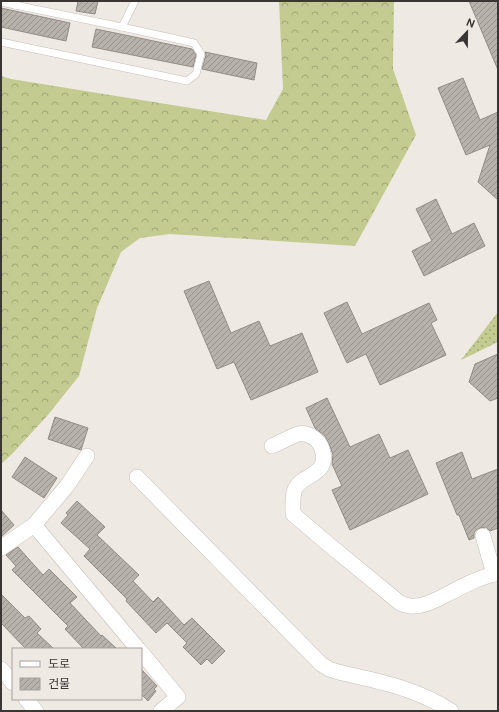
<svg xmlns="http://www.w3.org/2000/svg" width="499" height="712" viewBox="0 0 499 712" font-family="'DM Sans','Noto Sans KR',sans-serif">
<defs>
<pattern id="forest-crowns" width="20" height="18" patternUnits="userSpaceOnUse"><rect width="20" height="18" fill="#c3cb90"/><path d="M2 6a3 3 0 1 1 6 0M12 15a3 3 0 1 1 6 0" fill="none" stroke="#9fa676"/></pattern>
<pattern id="park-dots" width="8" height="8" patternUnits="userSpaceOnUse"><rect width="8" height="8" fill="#c3cb90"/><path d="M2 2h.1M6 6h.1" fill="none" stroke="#9fa676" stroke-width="1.8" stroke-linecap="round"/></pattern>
<pattern id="building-hatch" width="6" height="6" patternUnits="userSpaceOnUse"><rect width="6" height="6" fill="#b8b2ac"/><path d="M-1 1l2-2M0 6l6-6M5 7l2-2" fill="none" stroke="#97928d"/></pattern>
</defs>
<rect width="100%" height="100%" fill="#efe9e3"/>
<!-- forest -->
<path fill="url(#forest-crowns)" d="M279 1H394L393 69 416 135 355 246 170 234 140 238 121 252 97 308 79 376 47 416 11 455 1 464V76L11 79 266 120 283 89Z"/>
<!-- park -->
<path fill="url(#park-dots)" d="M498 312V342L461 360Z"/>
<!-- building -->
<g fill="url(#building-hatch)" stroke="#928c86">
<path d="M78 1H98L95 14 76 11Z"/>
<path d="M469 1H498V70Z"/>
<path d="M1 8 70 23 66 41 1 27Z"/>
<path d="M96 29 192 49 196 55 193 67 92 47Z"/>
<path d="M205 52 257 63 254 80 202 69 206 55Z"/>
<path d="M463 78 480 120 498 112V200L478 182 490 145 466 155 438 88Z"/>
<path d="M436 199 452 234 474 223 485 246 424 276 412 251 432 241 416 209Z"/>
<path d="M209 281 231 333 259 321 270 346 302 333 318 372 251 400 234 362 217 369 184 291Z"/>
<path d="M347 302 362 334 429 303 437 320 431 323 446 355 380 385 366 354 347 363 324 313Z"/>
<path d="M498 354V398L490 401 469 382 475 364Z"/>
<path d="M327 398 350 447 379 434 390 458 408 450 428 494 350 530 332 490 342 486 332 464 333 455 330 446 325 436 315 428 306 408Z"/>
<path d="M55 417 88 428 81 450 48 439Z"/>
<path d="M462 452 472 479 498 469V528L490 531 486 527 480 528 476 530 474 533V538L469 540 459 515H457L436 463Z"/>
<path d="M25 457 57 478 44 498 12 477Z"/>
<path d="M77 501 105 527 97 535 139 575 133 581 153 602 158 597 184 625 192 618 225 651 212 664 207 659 201 665 183 647 187 643 167 623 156 633 126 601 127 599 84 556 90 549 61 523 68 515 66 513Z"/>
<path d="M1 510 14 525 1 537Z"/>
<path d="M18 547 43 575 49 569 77 597 70 603 101 636 102 635 117 649H84L65 629 68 626 12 570 16 566 6 555Z"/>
<path d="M1 594 25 618 29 616 41 629 37 633 54 649H26L1 623Z"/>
<path d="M141 669 157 686 154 689 156 691 148 701 141 694Z"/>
</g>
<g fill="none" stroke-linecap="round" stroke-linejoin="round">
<defs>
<g id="lane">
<path d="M1 2 15 5 16 2"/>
<path d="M15 5 122 27 135 1"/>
<path d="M1 42 187 81 196 74 201 54 194 43 122 27"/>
</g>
<g id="street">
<path d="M272 446C279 443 292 436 298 434 308 432 319 439 322 449 324 455 325 461 321 467 315 476 300 478 295 489 292 496 293 506 293 514L327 543 400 603C405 605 410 607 415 606 426 606 435 600 444 596 461 587 479 577 498 573"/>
<path d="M137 477 321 664 329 669 338 672C377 681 417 688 451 711"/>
<path d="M34 525 138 649"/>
<path d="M483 536 494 574"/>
<path d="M1 548 34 525 67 486 87 456"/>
<path d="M141 652 178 697 161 711"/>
<path d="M1 669 13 683"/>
<path d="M26 699 36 711"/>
</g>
</defs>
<!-- lane casing -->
<use href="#lane" stroke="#c5bfb9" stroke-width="8"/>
<!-- street casing -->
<use href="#street" stroke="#c5bfb9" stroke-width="16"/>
<!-- lane -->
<use href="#lane" stroke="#fff" stroke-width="7"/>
<!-- street -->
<use href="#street" stroke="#fff" stroke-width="15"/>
</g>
<!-- border -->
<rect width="499" height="712" fill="none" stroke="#393634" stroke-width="4"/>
<!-- legend -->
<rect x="12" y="648" width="130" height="52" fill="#efe9e3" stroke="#a6a19d"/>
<rect x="20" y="661" width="20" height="6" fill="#ffffff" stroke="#a6a19d"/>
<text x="48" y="668" font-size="12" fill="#393634">도로</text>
<rect x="20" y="678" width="20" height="12" fill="url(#building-hatch)" stroke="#a6a19d"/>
<text x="48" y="688" font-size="12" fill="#393634">건물</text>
<!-- north arrow -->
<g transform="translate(467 32) rotate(22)" stroke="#efe9e3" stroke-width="3" paint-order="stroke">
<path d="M0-3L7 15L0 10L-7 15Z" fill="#393634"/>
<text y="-6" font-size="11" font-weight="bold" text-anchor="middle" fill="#393634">N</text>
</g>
</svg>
